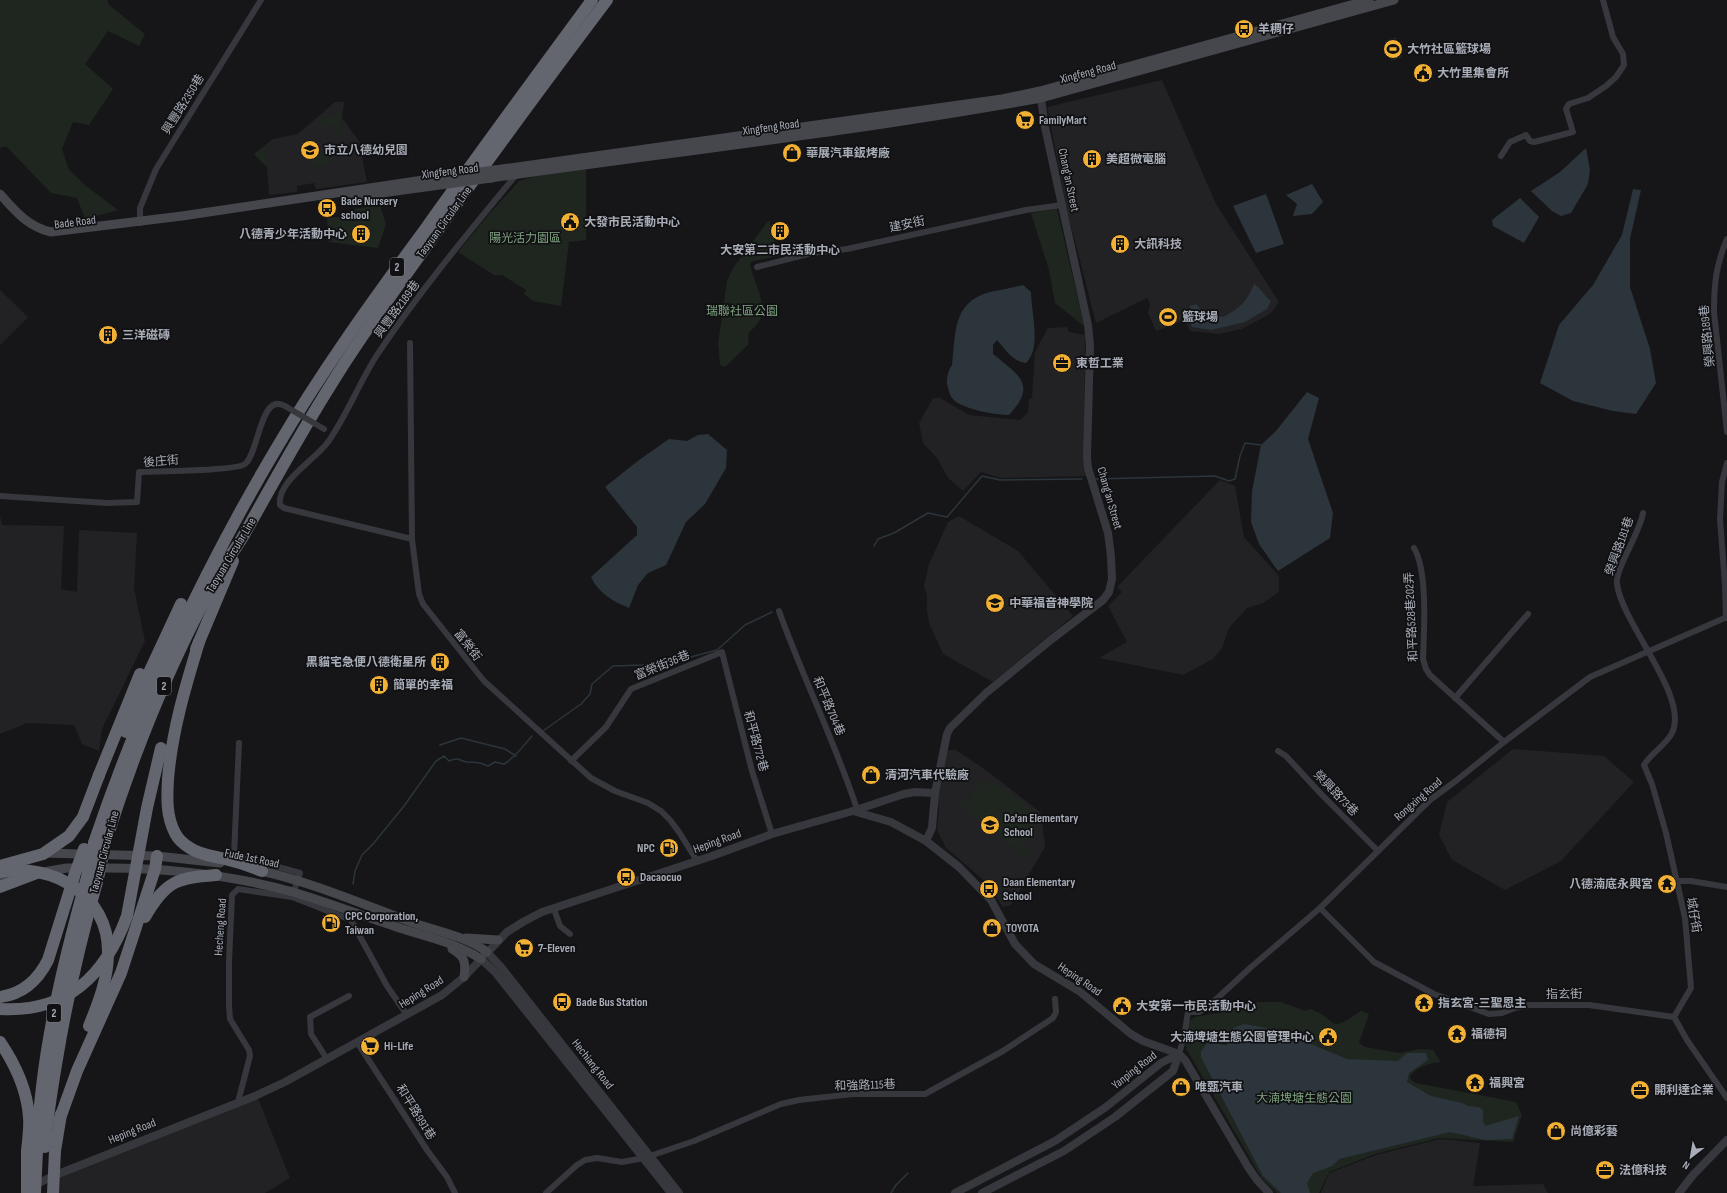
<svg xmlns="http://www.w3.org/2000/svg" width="1727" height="1193" viewBox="0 0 1727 1193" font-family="'Sofia Sans Condensed','Noto Sans TC',sans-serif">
<rect width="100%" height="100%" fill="#161618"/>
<!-- built -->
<g fill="#222225">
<path d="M1162 80 1216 204 1279 302 1270 314 1242 329 1218 334 1190 331 1185 320 1156 331 1148 313 1150 304 1147 298 1096 323 1068 214 1047 107Z"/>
<path d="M335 102H344L342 118 359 141 367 182 316 189 314 183 297 186V192L269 195 267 167 254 154 273 139 298 134Z"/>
<path d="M0 290 28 317 0 345Z"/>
<path d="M1067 327 1069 332 1085 335 1084 462 1087 476 1001 478 981 472 963 491 948 478 937 458 923 443 919 423 933 398H940L969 415 1020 420 1028 413 1029 399 1032 398 1035 352 1048 328Z"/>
<path d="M1220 480 1235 486 1244 537 1279 576V592L1263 603 1247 608 1229 628 1222 648 1213 659 1183 675 1099 658 1127 642 1108 606 1122 592 1117 587Z"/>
<path d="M0 515 2 525 64 526 61 589 77 592 79 530 137 533 134 588 145 641 102 729 99 751 82 744 74 725 27 723 0 734Z"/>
<path d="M959 516 1018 551 1073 616 993 682 943 654 929 623 927 611V595L924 586 929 564 948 522Z"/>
<path d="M1513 749 1604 756 1634 782 1561 861 1505 890 1452 860 1439 835 1447 802Z"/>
<path d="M946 750H956L987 771 1041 813 1045 847 1011 905 1003 907 986 882 946 848 937 830 939 810 937 793Z"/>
<path d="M257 1096 290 1178 265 1193H58V1177Z"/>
<path d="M1440 1139 1480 1143 1473 1186 1543 1184 1548 1193H1321L1329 1173 1376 1155Z"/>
</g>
<!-- green -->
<g fill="#1e261f">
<path d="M0 0H107L109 5 145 34 139 46 108 31 85 64 113 89 89 125 73 122 62 149 69 170 86 186 118 210 85 219 77 198 51 193 6 146 0 148Z"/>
<path d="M1396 37 1402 57 1391 61 1385 41Z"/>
<path d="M340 115 342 132H336L335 125 320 127 319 118Z"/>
<path d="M265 146 267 167 254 154Z"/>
<path d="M327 152 333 156 332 163 317 167 311 163 310 159 313 154Z"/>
<path d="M586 169V240L569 242 561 306 533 301 524 294 526 290 502 275H494L458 252 490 213 519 181 535 176Z"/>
<path d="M380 205 386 224 378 248 328 242 327 218 354 215V209Z"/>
<path d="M1057 209 1084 326 1055 303 1049 270 1031 213Z"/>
<path d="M769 220 779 256 753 261 750 264C755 288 775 314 749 332L748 345 725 367 720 365 718 344 727 281 733 268Z"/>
<path d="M1178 307 1182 320 1158 327 1154 314Z"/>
<path d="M987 781 995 782 1029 807C1040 821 1037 838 1019 843L1032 853 1028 858 959 804 963 799 971 805C969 794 977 785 987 781Z"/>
<path d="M1261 1002H1281L1305 1011 1311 1009C1342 1022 1326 1034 1361 1011L1369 1014 1359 1043 1365 1047 1400 1053 1420 1049 1433 1050 1441 1062C1430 1063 1415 1067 1410 1077L1411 1080 1416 1083 1516 1102 1522 1115 1513 1142 1439 1138 1375 1154 1329 1172 1319 1193H1277L1261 1177 1187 1050 1185 1043 1189 1021 1195 1017 1223 1012 1252 1003Z"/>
</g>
<!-- water -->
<g fill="#2c353c">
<path d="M1586 148 1590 170 1588 184 1571 213 1561 216 1552 211 1531 191 1560 172Z"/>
<path d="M1312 184 1323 202 1312 214 1293 216 1297 204 1286 195Z"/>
<path d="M1633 189 1641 190 1630 239V287L1650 349 1656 383 1636 414 1613 411 1573 401 1540 383 1559 325 1593 285 1622 235Z"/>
<path d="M1266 194 1284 244 1256 253 1233 206Z"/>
<path d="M1520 198 1539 217 1524 243 1493 226 1492 220Z"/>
<path d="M1254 284C1261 288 1264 296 1271 301L1267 309 1245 322 1211 330 1192 327 1189 319 1190 306 1196 304 1202 311 1223 317C1240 308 1247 302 1254 284Z"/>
<path d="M1023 285 1031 292C1031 311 1042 348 1026 363 1012 361 1006 350 997 340L993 345V354C1018 375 1038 384 1009 415 996 415 960 409 952 398 949 394 948 388 947 383 947 376 948 371 952 365 956 333 952 302 990 292 1001 290 1012 288 1023 285Z"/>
<path d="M1307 392 1319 398 1308 439 1333 513 1330 538 1278 571 1259 544 1251 522 1252 491 1261 445 1276 431Z"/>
<path d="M708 434 727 450 726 468 705 504 686 522 666 565 648 573 638 585 629 608C614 602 598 593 591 577L637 535V527L605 487 639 460 669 439 687 441 698 435Z"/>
<path d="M1244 1024 1278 1030 1347 1059 1398 1061 1407 1053H1426L1428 1060 1409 1073 1407 1082 1431 1096 1462 1103 1468 1106 1479 1107 1483 1110V1120L1485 1126 1519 1116 1512 1139 1485 1140 1450 1132 1339 1159 1332 1166 1313 1173 1307 1183 1310 1193H1281L1263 1176 1201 1057V1051L1207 1043C1214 1041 1220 1046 1227 1045L1233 1028Z"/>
</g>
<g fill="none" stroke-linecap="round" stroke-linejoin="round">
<!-- stream -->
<g stroke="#2c353c" stroke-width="1.5">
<path d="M1095 479 1215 476 1229 481 1235 479 1240 456 1245 443 1261 445"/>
<path d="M874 546 878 539 894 533 928 513 947 517 982 476 1000 480 1082 479"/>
<path d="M543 731 581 704 590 694 592 684 613 666 643 665 683 659 717 650 745 625 772 612"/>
<path d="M440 745 461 738 505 749 516 756"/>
<path d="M353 884 355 871 362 855 373 844 404 806 436 761 444 756 449 761C460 757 457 760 467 762 477 763 478 761 488 766L495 762 504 764C517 756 522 747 532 736"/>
<path d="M891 1193 896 1185 908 1173"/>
</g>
<!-- minor -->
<g stroke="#37383d" stroke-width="6">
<path d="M1501 156 1510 142 1526 135 1530 141 1534 142 1573 132 1566 109 1569 104 1588 98 1606 86 1616 77 1624 65 1623 54 1613 37 1603 0"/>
<path d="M140 223V208L156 169 261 0"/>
<path d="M1727 239C1716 265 1714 284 1714 312L1727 432"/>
<path d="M757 267 812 253 847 249 1026 210 1062 205"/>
<path d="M410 343 412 539 419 594 423 604 484 681 591 778 615 791 648 803 661 811 670 820 679 832 697 861"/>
<path d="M0 496 107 503 137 502 139 472C156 471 236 471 245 464 259 453 260 392 285 406"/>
<path d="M1643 513C1640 533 1615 569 1617 584 1622 624 1690 697 1672 733 1666 745 1651 753 1644 765L1652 784 1666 833 1685 918 1691 988 1674 1017"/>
<path d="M412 539 284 508 280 505C277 481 314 461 328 442 347 415 359 383 377 355 419 292 468 233 516 175"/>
<path d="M1414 548C1428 571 1424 632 1423 659L1426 669 1430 675 1504 742"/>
<path d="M779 611C803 678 835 742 857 809"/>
<path d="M1726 618 1725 585 1720 519 1722 482 1727 463"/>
<path d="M1455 698 1528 614"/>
<path d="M1278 751 1286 756 1322 795 1378 851"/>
<path d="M571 761 606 727 631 689 722 652 752 771 772 834"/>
<path d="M1677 881H1691L1727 887"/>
<path d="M292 897 351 920 387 986 407 1015"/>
<path d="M1320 908 1374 962 1434 994 1489 1014 1502 1013 1515 1008 1529 1005H1589L1674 1017 1687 1040 1727 1098"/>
<path d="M554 909 560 926 570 934"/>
<path d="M357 1042 427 1150 447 1177 455 1193"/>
<path d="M1179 1054 1184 1037 1188 1012H1199L1211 1004 1250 968 1320 908 1430 800 1457 780 1504 742 1590 677 1727 617"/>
<path d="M327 1059 311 1034 310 1017 349 996"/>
<path d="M238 1102 250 1056 249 1050 230 1019 229 1005V961L232 895 238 889 292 897 300 873 234 855 239 743"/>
<path d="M546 1193 577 1165 585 1160 597 1158 622 1162 644 1158 694 1141 781 1104 799 1100 853 1094H925L1003 1051 1053 1018 1056 1012 1055 999"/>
</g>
<!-- tertiary -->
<g stroke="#37383d" stroke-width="8">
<path d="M853 811 891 822 926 841 959 867 991 900 1015 944 1034 964 1079 991 1131 1034 1143 1041 1179 1054 1185 1060 1248 1167 1257 1180 1269 1193"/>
<path d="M926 841 932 828 935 793 947 734 950 728 986 693 1052 639 1103 600 1109 592 1112 579 1111 556 1108 533 1088 468 1087 457 1090 345 1088 325 1045 127 1040 92"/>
<path d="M487 952 501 967 679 1193"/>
<path d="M481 959 495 972 671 1193"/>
<path d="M33 1186 53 1176 255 1096 285 1082 442 995 464 977 507 932 523 922 542 912 712 856 772 834 853 811 904 794 915 792 935 793"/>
<path d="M955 1193 1055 1141 1106 1107 1161 1063 1179 1054"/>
<path d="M982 1193 1064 1151 1115 1117 1173 1071 1179 1054"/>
<path d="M1679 1193 1693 1175 1727 1140"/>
</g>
<!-- secondary -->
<g stroke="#45474d" stroke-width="9">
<path d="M495 170 1002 99 1040 91 1369 0"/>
<path d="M491 178C674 152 859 131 1041 98L1394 0"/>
<path d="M0 194C15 211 28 227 51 232L182 216 450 176"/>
<path d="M352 197 447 184"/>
<path d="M43 853 157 856 220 863"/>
<path d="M94 868C161 867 228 874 293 892 326 902 358 914 391 925 421 936 453 941 481 959"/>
<path d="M256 870C310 881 362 904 414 923 439 932 465 936 487 952"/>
<path d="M43 872 67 868H81"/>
<path d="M0 880 18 876"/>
<path d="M466 938 498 940"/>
<path d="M452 949C465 956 466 963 464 977"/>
</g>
<!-- motorway -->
<g stroke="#63666e" stroke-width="12">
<path d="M199 642C185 688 172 731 168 779 167 797 166 816 175 833 178 839 185 845 190 848 200 855 213 856 225 859 238 862 250 866 262 871"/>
<path d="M196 649 233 561"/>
<path d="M126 732 147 677 181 604"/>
<path d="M99 775 140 674"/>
<path d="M94 843C140 706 202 574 276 449 321 372 373 300 426 228 481 151 536 76 592 0"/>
<path d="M105 844C134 751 171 660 218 575 226 560 237 548 245 533 273 483 301 432 332 383 361 335 395 290 428 244 486 162 546 81 607 0"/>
<path d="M0 887 37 873"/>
<path d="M145 917C166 881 176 878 216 875"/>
<path d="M0 997C23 994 38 980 48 960L74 877"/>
<path d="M0 1042C15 1064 27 1090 29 1117 30 1128 28 1140 27 1151"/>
<path d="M59 1121 77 1071 121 973 155 869 157 856"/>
<path d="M45 1147C47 1117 52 1088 57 1059 67 998 81 938 98 878"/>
<path d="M37 1151C40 1058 62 967 87 877"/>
<path d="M55 1151 61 1114"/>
</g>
<!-- minor-bridge -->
<path stroke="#37383d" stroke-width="6" d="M285 406 324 429"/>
<!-- secondary-bridge -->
<g stroke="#45474d" stroke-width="9">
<path d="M450 176 495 170"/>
<path d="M447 184 491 178"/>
</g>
<!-- motorway-bridge -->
<g stroke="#63666e" stroke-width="12">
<path d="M0 866 43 854 69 836 83 817 99 775"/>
<path d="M0 872C52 862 109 895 108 953 108 978 99 1002 89 1026"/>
<path d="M74 876 84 849"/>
<path d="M87 877 94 843"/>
<path d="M98 878 105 844"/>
<path d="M0 1009C67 1013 105 976 127 916L147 808 161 748"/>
<path d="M27 1193V1151"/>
<path d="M35 1193 37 1151"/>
<path d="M53 1193 55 1151"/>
</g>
</g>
<!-- icons -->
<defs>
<symbol id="bus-disc" viewBox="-11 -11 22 22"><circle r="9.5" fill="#f2b134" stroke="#111113"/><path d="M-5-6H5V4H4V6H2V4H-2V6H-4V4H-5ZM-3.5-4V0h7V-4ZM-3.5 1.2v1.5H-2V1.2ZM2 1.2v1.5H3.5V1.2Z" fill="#111"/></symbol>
<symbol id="stadium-disc" viewBox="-11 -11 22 22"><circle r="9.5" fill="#f2b134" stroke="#111113"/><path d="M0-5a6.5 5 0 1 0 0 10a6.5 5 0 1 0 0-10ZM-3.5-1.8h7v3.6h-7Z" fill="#111"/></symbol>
<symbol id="civic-disc" viewBox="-11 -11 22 22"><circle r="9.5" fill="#f2b134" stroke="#111113"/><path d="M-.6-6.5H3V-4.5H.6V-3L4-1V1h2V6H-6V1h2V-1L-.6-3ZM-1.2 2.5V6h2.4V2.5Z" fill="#111"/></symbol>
<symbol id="supermarket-disc" viewBox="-11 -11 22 22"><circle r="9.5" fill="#f2b134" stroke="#111113"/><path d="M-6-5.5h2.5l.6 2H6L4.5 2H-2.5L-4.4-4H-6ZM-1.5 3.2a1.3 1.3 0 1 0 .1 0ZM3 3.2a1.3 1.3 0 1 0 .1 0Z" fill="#111"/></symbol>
<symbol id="school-disc" viewBox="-11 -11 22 22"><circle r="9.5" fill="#f2b134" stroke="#111113"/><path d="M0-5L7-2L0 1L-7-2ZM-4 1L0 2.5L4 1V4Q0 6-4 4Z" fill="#111"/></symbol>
<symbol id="shop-disc" viewBox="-11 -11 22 22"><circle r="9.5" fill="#f2b134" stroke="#111113"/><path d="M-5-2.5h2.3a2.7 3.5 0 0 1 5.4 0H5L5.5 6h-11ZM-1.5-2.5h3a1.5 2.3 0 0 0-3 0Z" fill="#111"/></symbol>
<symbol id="building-disc" viewBox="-11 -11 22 22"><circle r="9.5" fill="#f2b134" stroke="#111113"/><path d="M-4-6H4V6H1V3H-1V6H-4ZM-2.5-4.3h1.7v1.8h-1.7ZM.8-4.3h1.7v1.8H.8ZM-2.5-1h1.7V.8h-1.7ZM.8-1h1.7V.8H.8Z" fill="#111"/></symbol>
<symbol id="office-disc" viewBox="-11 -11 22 22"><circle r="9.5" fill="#f2b134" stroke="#111113"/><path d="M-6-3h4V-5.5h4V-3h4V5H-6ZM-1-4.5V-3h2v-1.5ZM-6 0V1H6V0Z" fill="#111"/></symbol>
<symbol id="university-disc" viewBox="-11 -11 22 22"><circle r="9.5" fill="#f2b134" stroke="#111113"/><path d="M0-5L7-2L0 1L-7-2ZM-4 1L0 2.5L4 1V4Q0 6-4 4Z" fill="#111"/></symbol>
<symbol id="fuel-disc" viewBox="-11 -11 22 22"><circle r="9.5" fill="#f2b134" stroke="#111113"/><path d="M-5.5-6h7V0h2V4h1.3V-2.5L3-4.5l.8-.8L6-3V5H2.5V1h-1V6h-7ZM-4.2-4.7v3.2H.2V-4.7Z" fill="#111"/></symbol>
<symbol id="temple-disc" viewBox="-11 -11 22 22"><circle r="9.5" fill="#f2b134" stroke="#111113"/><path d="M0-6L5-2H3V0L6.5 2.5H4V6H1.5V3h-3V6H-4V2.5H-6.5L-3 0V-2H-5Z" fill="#111"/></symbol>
</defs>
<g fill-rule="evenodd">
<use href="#bus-disc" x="1233" y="18" width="22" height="22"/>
<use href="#stadium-disc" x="1382" y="38" width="22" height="22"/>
<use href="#civic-disc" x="1412" y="62" width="22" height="22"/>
<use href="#supermarket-disc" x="1014" y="109" width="22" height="22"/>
<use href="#school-disc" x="299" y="139" width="22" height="22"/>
<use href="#shop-disc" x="781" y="142" width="22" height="22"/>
<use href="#building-disc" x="1081" y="148" width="22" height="22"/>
<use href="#bus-disc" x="316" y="197" width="22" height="22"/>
<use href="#civic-disc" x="559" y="211" width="22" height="22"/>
<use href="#building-disc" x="769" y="220" width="22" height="22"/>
<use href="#building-disc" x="350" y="223" width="22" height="22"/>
<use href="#building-disc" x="1109" y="233" width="22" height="22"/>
<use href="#stadium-disc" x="1157" y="306" width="22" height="22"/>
<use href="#building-disc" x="97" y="324" width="22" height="22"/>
<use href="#office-disc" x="1051" y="352" width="22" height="22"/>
<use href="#university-disc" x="984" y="592" width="22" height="22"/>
<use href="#building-disc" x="429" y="651" width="22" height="22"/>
<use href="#building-disc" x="368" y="674" width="22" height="22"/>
<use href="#shop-disc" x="860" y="764" width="22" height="22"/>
<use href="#school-disc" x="979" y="814" width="22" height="22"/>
<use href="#fuel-disc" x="658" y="837" width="22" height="22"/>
<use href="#bus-disc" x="615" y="866" width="22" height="22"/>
<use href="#temple-disc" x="1656" y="873" width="22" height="22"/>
<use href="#bus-disc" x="978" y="878" width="22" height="22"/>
<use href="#fuel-disc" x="320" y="912" width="22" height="22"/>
<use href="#shop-disc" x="981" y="917" width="22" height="22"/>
<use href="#supermarket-disc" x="513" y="937" width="22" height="22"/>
<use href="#bus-disc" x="551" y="991" width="22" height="22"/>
<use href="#temple-disc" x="1413" y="992" width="22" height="22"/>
<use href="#civic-disc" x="1111" y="995" width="22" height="22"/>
<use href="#temple-disc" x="1446" y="1023" width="22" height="22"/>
<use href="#civic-disc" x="1317" y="1026" width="22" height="22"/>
<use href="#supermarket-disc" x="359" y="1035" width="22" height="22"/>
<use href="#temple-disc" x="1464" y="1072" width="22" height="22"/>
<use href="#shop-disc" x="1170" y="1076" width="22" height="22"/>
<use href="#office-disc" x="1629" y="1079" width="22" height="22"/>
<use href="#shop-disc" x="1545" y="1120" width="22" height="22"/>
<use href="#office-disc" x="1594" y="1159" width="22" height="22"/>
</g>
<g text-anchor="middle" stroke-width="3.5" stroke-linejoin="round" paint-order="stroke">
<!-- shield labels -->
<g fill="#111113" stroke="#7b7e86" stroke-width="1">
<rect x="390" y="258" width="14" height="18" rx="3"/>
<rect x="157" y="677" width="14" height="18" rx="3"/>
<rect x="47" y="1004" width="14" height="18" rx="3"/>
</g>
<g font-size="11" font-weight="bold" fill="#a8adb8">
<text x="397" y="271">2</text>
<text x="164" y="690">2</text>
<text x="54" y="1017">2</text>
</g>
<!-- poi labels -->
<g font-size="12" font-weight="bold" fill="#a8adb8" stroke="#111113" text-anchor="start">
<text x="1258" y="33">羊稠仔</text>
<text x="1407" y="53">大竹社區籃球場</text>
<text x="1437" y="77">大竹里集會所</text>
<text x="1039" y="124">FamilyMart</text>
<text x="324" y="154">市立八德幼兒園</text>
<text x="806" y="157">華展汽車鈑烤廠</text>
<text x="1106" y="163">美超微電腦</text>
<text x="341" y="205">Bade Nursery<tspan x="341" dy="14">school</tspan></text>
<text x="584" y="226">大發市民活動中心</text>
<text x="347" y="238" text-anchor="end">八德青少年活動中心</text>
<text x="1134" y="248">大訊科技</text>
<text x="780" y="254" text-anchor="middle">大安第二市民活動中心</text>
<text x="1182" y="321">籃球場</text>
<text x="122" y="339">三洋磁磚</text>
<text x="1076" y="367">東哲工業</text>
<text x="1009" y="607">中華福音神學院</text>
<text x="426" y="666" text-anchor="end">黑貓宅急便八德衛星所</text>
<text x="393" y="689">簡單的幸福</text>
<text x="885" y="779">清河汽車代驗廠</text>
<text x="1004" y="822">Da'an Elementary<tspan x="1004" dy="14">School</tspan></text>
<text x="655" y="852" text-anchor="end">NPC</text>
<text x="640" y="881">Dacaocuo</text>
<text x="1003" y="886">Daan Elementary<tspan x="1003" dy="14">School</tspan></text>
<text x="1653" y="888" text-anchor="end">八德湳底永興宮</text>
<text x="345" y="920">CPC Corporation,<tspan x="345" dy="14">Taiwan</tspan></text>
<text x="1006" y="932">TOYOTA</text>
<text x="538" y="952">7-Eleven</text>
<text x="576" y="1006">Bade Bus Station</text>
<text x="1438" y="1007">指玄宮-三聖恩主</text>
<text x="1136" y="1010">大安第一市民活動中心</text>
<text x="1471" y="1038">福德祠</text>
<text x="1314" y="1041" text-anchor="end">大湳埤塘生態公園管理中心</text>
<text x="384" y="1050">Hi-Life</text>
<text x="1489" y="1087">福興宮</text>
<text x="1195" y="1091">唯甄汽車</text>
<text x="1654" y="1094">開利達企業</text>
<text x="1570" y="1135">尚億彩藝</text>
<text x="1619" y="1174">法億科技</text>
</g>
<!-- street labels -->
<g font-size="12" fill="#a8adb8" stroke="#111113">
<text transform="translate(1088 72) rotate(-15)" y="4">Xingfeng Road</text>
<text transform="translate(183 104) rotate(-58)" y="4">興豐路2350巷</text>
<text transform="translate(771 127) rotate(-8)" y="4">Xingfeng Road</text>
<text transform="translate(450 171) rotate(-7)" y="4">Xingfeng Road</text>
<text transform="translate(1069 180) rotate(78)" y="4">Chang'an Street</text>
<text transform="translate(75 222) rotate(-7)" y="4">Bade Road</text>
<text transform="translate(444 222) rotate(-54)" y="4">Taoyuan Circular Line</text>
<text transform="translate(907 224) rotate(-12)" y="4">建安街</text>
<text transform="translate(397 309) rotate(-54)" y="4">興豐路2189巷</text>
<text transform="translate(1707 336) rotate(-96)" y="4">榮興路189巷</text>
<text transform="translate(161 461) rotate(-5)" y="4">後庄街</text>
<text transform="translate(1110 498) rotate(74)" y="4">Chang'an Street</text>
<text transform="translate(1619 546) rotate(-70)" y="4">榮興路181巷</text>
<text transform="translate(231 555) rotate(-59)" y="4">Taoyuan Circular Line</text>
<text transform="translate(1411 617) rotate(-93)" y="4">和平路528巷202弄</text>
<text transform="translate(468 645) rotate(52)" y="4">富榮街</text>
<text transform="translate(662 665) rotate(-22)" y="4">富榮街36巷</text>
<text transform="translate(829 706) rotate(67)" y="4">和平路704巷</text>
<text transform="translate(756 741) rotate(75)" y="4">和平路772巷</text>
<text transform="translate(1336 793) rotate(46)" y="4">榮興路73巷</text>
<text transform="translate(1418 799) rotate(-41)" y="4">Rongxing Road</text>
<text transform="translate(717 841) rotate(-20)" y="4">Heping Road</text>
<text transform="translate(104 852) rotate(-75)" y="4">Taoyuan Circular Line</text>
<text transform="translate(252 858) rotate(12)" y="4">Fude 1st Road</text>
<text transform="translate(1694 915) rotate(80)" y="4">城仔街</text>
<text transform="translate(220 927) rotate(-86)" y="4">Hecheng Road</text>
<text transform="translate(1080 979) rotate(34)" y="4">Heping Road</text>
<text transform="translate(421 992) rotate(-32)" y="4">Heping Road</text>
<text x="1564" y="998">指玄街</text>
<text transform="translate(593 1064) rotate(52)" y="4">Hechiang Road</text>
<text transform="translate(1134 1070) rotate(-38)" y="4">Yanping Road</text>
<text transform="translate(865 1085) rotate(-2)" y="4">和強路115巷</text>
<text transform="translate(416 1112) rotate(58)" y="4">和平路991巷</text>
<text transform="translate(132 1131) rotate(-22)" y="4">Heping Road</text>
</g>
<!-- park labels -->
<g font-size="12" fill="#7fa381" stroke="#111113">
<text x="525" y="242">陽光活力園區</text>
<text x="742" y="315">瑞聯社區公園</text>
<text x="1304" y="1102">大湳埤塘生態公園</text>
</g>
</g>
<!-- north arrow -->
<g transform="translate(1691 1157) rotate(211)" stroke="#111113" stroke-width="3" paint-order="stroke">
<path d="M0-3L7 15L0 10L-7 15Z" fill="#a8adb8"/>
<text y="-6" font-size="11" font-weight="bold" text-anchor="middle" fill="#a8adb8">N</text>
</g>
</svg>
